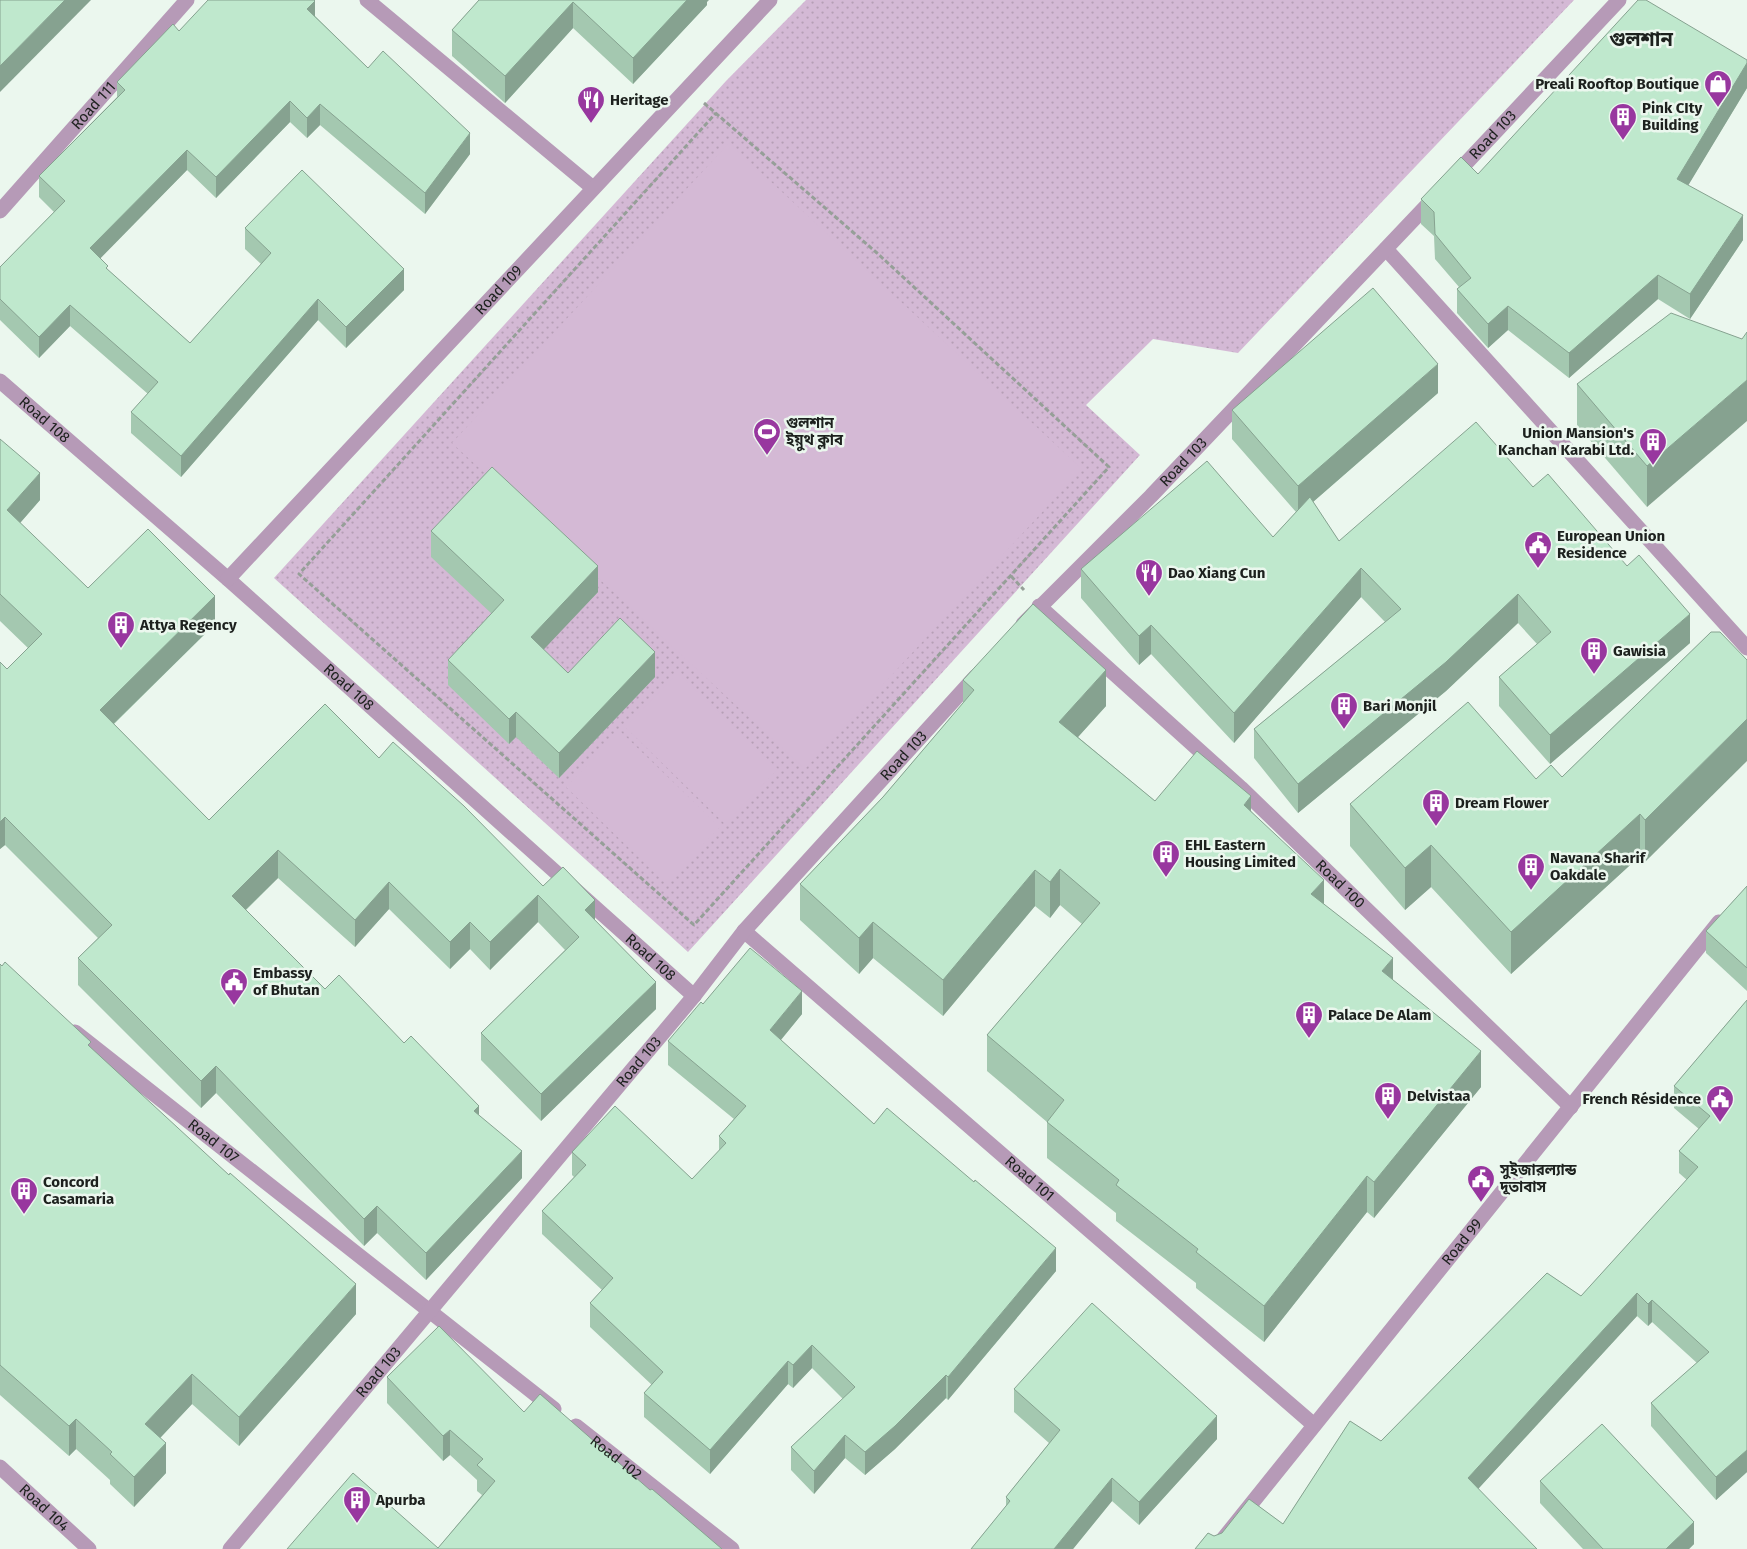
<svg xmlns="http://www.w3.org/2000/svg" width="1747" height="1549" viewBox="0 0 1747 1549" font-family="'Fira Sans','Noto Sans Bengali',sans-serif">
<defs>
<pattern id="park-dots" width="8" height="8" patternUnits="userSpaceOnUse" patternTransform="scale(1.25)"><rect width="8" height="8" fill="#d4b9d5"/><path d="M2 2h.1M6 6h.1" fill="none" stroke="#b69fb6" stroke-width="1.8" stroke-linecap="round"/></pattern>
</defs>
<rect width="100%" height="100%" fill="#ebf7ee"/>
<!-- park -->
<path fill="url(#park-dots)" d="M806 0H1574L1238 353 1153 339 1086 405 1140 455 688 952 274 578 726 81Z"/>
<!-- garden -->
<g fill="#d4b9d5">
<path d="M729 143 1082 469 805 769 452 443Z"/>
<path d="M678 673 778 769 725 824 625 727Z"/>
<path d="M620 731 720 827 666 884 566 787Z"/>
</g>
<g fill="none" stroke-linecap="round" stroke-linejoin="round">
<!-- path -->
<g stroke="#969f98" stroke-width="3" stroke-dasharray="5 2.5" stroke-linecap="butt">
<path d="M704 103 877 253 1109 467 694 925 299 574 716 113"/>
<path d="M1011 576 1024 590"/>
</g>
<!-- street -->
<g stroke="#b69ab7" stroke-width="15">
<path d="M367 0 593 188"/>
<path id="s1" d="M1453 177 1619 0"/>
<path id="s2" d="M0 211 187 0"/>
<path d="M1386 249 1747 648"/>
<path id="s3" d="M0 381 228 579 694 996"/>
<path id="s4" d="M228 579 770 0"/>
<path id="s5" d="M1039 606 1241 788 1571 1107"/>
<path id="s6" d="M1023 624 1151 496 1434 198"/>
<path id="s7" d="M744 931 1314 1425"/>
<path id="s8" d="M75 1032 554 1409"/>
<path id="s9" d="M576 1426 732 1549"/>
<path id="s10" d="M0 1467 89 1549"/>
<path id="s11" d="M230 1549 694 996 744 931 976 676"/>
<path id="s12" d="M1215 1549 1719 922"/>
</g>
</g>
<!-- wall -->
<g fill="#a4c8b0">
<path d="M479 0 707 2V5L633 84 573 28 505 103 452 56V30Z"/>
<path d="M315 16 368 68 470 154 425 214 320 125 307 138 290 122 216 198 187 170 100 258 108 270 190 343 261 264 245 249V228L404 290 346 348 318 320 181 477 131 433V412L148 394 70 326 39 358 0 320V267L54 212 39 197V176L117 97V82L179 31Z"/>
<path d="M1747 60V88L1688 185 1743 240 1690 319 1658 299 1569 378 1508 330 1488 348 1457 313V289L1459 287 1435 259 1434 236 1421 224V199Z"/>
<path d="M1742 339 1647 507 1577 425V384Z"/>
<path d="M1438 393 1313 502 1339 541 1533 487 1690 643 1550 764 1499 706V677L1537 644 1518 623 1446 691 1298 813 1254 758V729L1385 622 1361 597 1234 743 1151 654 1139 665 1081 598V569L1273 537 1296 512 1232 439V410Z"/>
<path d="M0 439 40 500 20 523 88 588 215 624 114 724 209 820 379 758 543 886 595 920 656 1009 541 1121 481 1060V1033L565 950 538 922 490 970 470 949 450 969 389 909 355 947 278 878 246 910 325 989 404 1043 479 1115 522 1178 426 1280 377 1233 364 1246 216 1093 201 1108 78 985V958L98 938 5 845 0 849V662L7 669 28 648 0 621Z"/>
<path d="M431 531 598 592 543 649 568 673 655 677 559 778 516 737 509 744 448 685V660L492 614 431 557Z"/>
<path d="M1711 632 1645 862 1640 856 1511 974 1431 887 1405 910 1350 846V804L1536 779 1562 777Z"/>
<path d="M963 680 1106 706 1078 737 1155 801 1251 811 1324 904 1393 980 1481 1087 1374 1218 1367 1212 1264 1342 1196 1288V1283L1116 1221V1213L1047 1158V1122L987 1071V1035L1082 924 1060 905 1050 918 1035 906 943 1016 873 958 859 974 800 920V884L883 797 963 703Z"/>
<path d="M1747 886V991L1706 953V931Z"/>
<path d="M0 964 91 1048 356 1314 239 1446 192 1404 160 1438 166 1473 134 1507 110 1484V1480L76 1449 69 1456 0 1395Z"/>
<path d="M1747 1000V1472L1716 1500 1651 1426V1403L1697 1363 1652 1322 1648 1326 1637 1316 1478 1489 1537 1549H1195L1208 1533 1214 1536 1222 1533 1249 1499 1283 1524 1350 1421 1381 1441 1547 1273 1581 1296 1687 1180 1679 1173V1151L1699 1129 1674 1108V1086Z"/>
<path d="M703 1004 802 1014 781 1040 874 1124 1056 1271 948 1400 946 1398 895 1449 865 1475 845 1458 814 1494 791 1470V1447L843 1399 812 1368 793 1388 788 1384 710 1474 644 1417V1393L652 1385 590 1327V1303L602 1290 542 1234V1211L574 1177 572 1175V1152L692 1179 719 1151V1136L734 1119 668 1065V1041Z"/>
<path d="M387 1377 524 1412 650 1490 722 1549 438 1548 482 1495 477 1491V1480L450 1455 443 1461 387 1403Z"/>
<path d="M1014 1389 1217 1439 1139 1525 1112 1501 1073 1549H971L1006 1506V1497L1049 1443 1014 1412Z"/>
<path d="M1540 1481 1694 1544 1689 1549H1583L1540 1503Z"/>
</g>
<!-- shaded-wall -->
<g fill="#86a290">
<path d="M65 0H91L0 92V66Z"/>
<path d="M687 0H709L707 2V5L633 84V58Z"/>
<path d="M315 1V22L307 9Z"/>
<path d="M573 2V28L505 103V76Z"/>
<path d="M1747 63V88L1677 204V179Z"/>
<path d="M290 101V122L216 198V177Z"/>
<path d="M320 104V125L307 138V118Z"/>
<path d="M470 133V154L425 214V193Z"/>
<path d="M187 150V170L90 269V248Z"/>
<path d="M1743 215V240L1690 319V294Z"/>
<path d="M404 269V290L346 348V327Z"/>
<path d="M1658 275V299L1569 378V353Z"/>
<path d="M318 299V320L181 477V456Z"/>
<path d="M70 305V326L39 358V337Z"/>
<path d="M1508 306V330L1488 348V324Z"/>
<path d="M1438 364V393L1298 515V486Z"/>
<path d="M1747 380V421L1647 507V466Z"/>
<path d="M40 473V500L7 538V510Z"/>
<path d="M598 566V592L531 663V637Z"/>
<path d="M1361 568V597L1234 743V713Z"/>
<path d="M1518 594V623L1446 691 1298 813V784Z"/>
<path d="M215 596V624L100 737V710Z"/>
<path d="M1690 614V643L1550 764V735Z"/>
<path d="M1151 625V654L1139 665V636Z"/>
<path d="M655 652V677L559 778V753Z"/>
<path d="M1106 670V706L1059 758V722Z"/>
<path d="M516 712V737L509 744V719Z"/>
<path d="M1747 719V761L1645 862V820Z"/>
<path d="M1251 796V832L1244 805Z"/>
<path d="M1640 814V856L1511 974V932Z"/>
<path d="M5 817V845L0 849V822Z"/>
<path d="M1431 845V887L1405 910V868Z"/>
<path d="M278 850V878L232 923V896Z"/>
<path d="M1060 869V905L1050 918V882Z"/>
<path d="M1035 870V906L943 1016V980Z"/>
<path d="M1324 880V916L1311 894Z"/>
<path d="M389 882V909L355 947V920Z"/>
<path d="M538 895V922L490 970V942Z"/>
<path d="M595 900V927L585 910Z"/>
<path d="M470 922V949L450 969V942Z"/>
<path d="M873 922V958L859 974V938Z"/>
<path d="M1393 958V994L1382 971Z"/>
<path d="M656 982V1009L541 1121V1094Z"/>
<path d="M802 991V1014L770 1053V1030Z"/>
<path d="M1481 1051V1087L1374 1218V1182Z"/>
<path d="M216 1066V1093L201 1108V1081Z"/>
<path d="M479 1106V1133L474 1111Z"/>
<path d="M522 1151V1178L426 1280V1253Z"/>
<path d="M1367 1176V1212L1264 1342V1306Z"/>
<path d="M377 1206V1233L364 1246V1219Z"/>
<path d="M1056 1248V1271L948 1400V1377Z"/>
<path d="M356 1284V1314L239 1446V1417Z"/>
<path d="M1637 1293V1316L1468 1500V1478Z"/>
<path d="M1652 1300V1322L1648 1326V1304Z"/>
<path d="M812 1345V1368L793 1388V1365Z"/>
<path d="M788 1361V1384L710 1474V1450Z"/>
<path d="M192 1374V1404L145 1454V1424Z"/>
<path d="M946 1375V1398L895 1449 865 1475V1452Z"/>
<path d="M1217 1416V1439L1139 1525V1502Z"/>
<path d="M76 1419V1449L69 1456V1426Z"/>
<path d="M450 1430V1455L443 1461V1436Z"/>
<path d="M845 1435V1458L814 1494V1471Z"/>
<path d="M166 1443V1473L134 1507V1477Z"/>
<path d="M1747 1450V1472L1716 1500V1477Z"/>
<path d="M1112 1478V1501L1073 1549H1054Z"/>
<path d="M1694 1522V1544L1689 1549H1666Z"/>
</g>
<!-- building -->
<g fill="#bfe8cd" stroke="#86a290">
<path d="M0 0H65L0 66Z"/>
<path d="M208 0H314L315 1 307 9 368 68 383 51 470 133 425 193 320 104 307 118 290 101 216 177 187 150 90 248 108 266 106 268 190 343 271 253 245 228 302 170 404 269 346 327 318 299 181 456 131 412 158 382 70 305 39 337 0 299V267L65 201 39 176 125 90 117 82 173 24 179 31Z"/>
<path d="M479 0H687L633 58 573 2 505 76 452 30Z"/>
<path d="M1638 0H1646L1747 60V63L1677 179 1743 215 1690 294 1658 275 1569 353 1508 306 1488 324 1457 289 1471 278 1435 234 1434 212 1421 199 1461 157 1478 174Z"/>
<path d="M1373 288 1438 364 1298 486 1232 410Z"/>
<path d="M1671 313 1742 339 1747 332V380L1647 466 1577 384Z"/>
<path d="M1476 422 1533 487 1548 474 1627 566 1639 555 1690 614 1550 735 1499 677 1551 632 1518 594 1446 662 1298 784 1254 729 1401 609 1361 568 1234 713 1151 625 1139 636 1081 569 1207 461 1273 537 1310 497 1339 541Z"/>
<path d="M0 439 40 473 7 510 88 588 148 529 215 596 100 710 209 820 325 704 379 758 393 742 464 806 543 886 563 867 595 900 585 910 656 982 541 1094 481 1033 579 937 538 895 490 942 470 922 450 942 389 882 355 920 278 850 232 896 325 989 339 975 404 1043 411 1036 479 1106 474 1111 522 1151 426 1253 377 1206 364 1219 216 1066 201 1081 78 958 112 925 5 817 0 822V662L7 669 42 634 0 594Z"/>
<path d="M492 467 598 566 531 637 568 673 620 618 655 652 559 753 516 712 509 719 448 660 504 600 431 531Z"/>
<path d="M1033 604 1106 670 1059 722 1155 801 1197 751 1251 796 1244 805 1324 880 1311 894 1393 958 1382 971 1481 1051 1374 1182 1367 1176 1264 1306 1196 1252 1198 1249 1116 1185 1119 1180 1047 1122 1064 1100 987 1035 1100 903 1060 869 1050 882 1035 870 943 980 873 922 859 938 800 884 883 797 974 690 963 680Z"/>
<path d="M1711 632H1720L1747 660V719L1645 820 1640 814 1511 932 1431 845 1405 868 1350 804 1468 702 1536 779 1551 765 1562 777Z"/>
<path d="M1747 886V968L1706 931Z"/>
<path d="M750 948 802 991 770 1030 874 1124 887 1108 974 1182 975 1180 1056 1248 948 1377 946 1375 895 1426 865 1452 845 1435 814 1471 791 1447 855 1387 812 1345 793 1365 788 1361 710 1450 644 1393 663 1372 590 1303 613 1278 542 1211 586 1165 572 1152 615 1106 692 1179 726 1143 719 1136 746 1106 668 1041 701 1002 703 1004Z"/>
<path d="M5 962 91 1042 88 1045 229 1175 230 1173 356 1284 239 1417 192 1374 145 1424 166 1443 134 1477 110 1454 112 1452 76 1419 69 1426 0 1365V964L2 966Z"/>
<path d="M1747 1000V1450L1716 1477 1651 1403 1709 1352 1652 1300 1648 1304 1637 1293 1468 1478 1537 1549H1195L1208 1533 1214 1536 1222 1533 1249 1499 1283 1524 1350 1421 1381 1441 1547 1273 1581 1296 1698 1167 1679 1151 1710 1116 1674 1086Z"/>
<path d="M1092 1303 1217 1416 1139 1502 1112 1478 1054 1549H971L1010 1501 1006 1497 1060 1430 1014 1389Z"/>
<path d="M439 1326 524 1412 540 1394 650 1490 652 1489 722 1549H287L353 1473 438 1548 495 1481 477 1465 483 1459 450 1430 443 1436 387 1377Z"/>
<path d="M1602 1424 1694 1522 1666 1549H1603L1540 1481Z"/>
</g>
<!-- icons -->
<defs>
<symbol id="shop-pin" viewBox="-11 -11 22 30"><path d="M0 17L-7.5 6A9.5 9.5 0 1 1 7.5 6Z" fill="#98379f" stroke="#ebf7ee"/><path d="M-5-2.5h2.3a2.7 3.5 0 0 1 5.4 0H5L5.5 6h-11ZM-1.5-2.5h3a1.5 2.3 0 0 0-3 0Z" fill="#fff"/></symbol>
<symbol id="restaurant-pin" viewBox="-11 -11 22 30"><path d="M0 17L-7.5 6A9.5 9.5 0 1 1 7.5 6Z" fill="#98379f" stroke="#ebf7ee"/><path d="M-5-6h1v4h1v-4h1v4h1v-4h1v5L-1.5 .5V6h-2V.5L-5-1ZM5-6V6H3V1.5H1.5Q1.5-4 5-6Z" fill="#fff"/></symbol>
<symbol id="building-pin" viewBox="-11 -11 22 30"><path d="M0 17L-7.5 6A9.5 9.5 0 1 1 7.5 6Z" fill="#98379f" stroke="#ebf7ee"/><path d="M-4-6H4V6H1V3H-1V6H-4ZM-2.5-4.3h1.7v1.8h-1.7ZM.8-4.3h1.7v1.8H.8ZM-2.5-1h1.7V.8h-1.7ZM.8-1h1.7V.8H.8Z" fill="#fff"/></symbol>
<symbol id="stadium-pin" viewBox="-11 -11 22 30"><path d="M0 17L-7.5 6A9.5 9.5 0 1 1 7.5 6Z" fill="#98379f" stroke="#ebf7ee"/><path d="M0-5a6.5 5 0 1 0 0 10a6.5 5 0 1 0 0-10ZM-3.5-1.8h7v3.6h-7Z" fill="#fff"/></symbol>
<symbol id="civic-pin" viewBox="-11 -11 22 30"><path d="M0 17L-7.5 6A9.5 9.5 0 1 1 7.5 6Z" fill="#98379f" stroke="#ebf7ee"/><path d="M-.6-6.5H3V-4.5H.6V-3L4-1V1h2V6H-6V1h2V-1L-.6-3ZM-1.2 2.5V6h2.4V2.5Z" fill="#fff"/></symbol>
</defs>
<g fill-rule="evenodd">
<use href="#shop-pin" x="1702" y="68" width="32" height="43"/>
<use href="#restaurant-pin" x="575" y="84" width="32" height="43"/>
<use href="#building-pin" x="1607" y="101" width="32" height="43"/>
<use href="#stadium-pin" x="751" y="416" width="32" height="43"/>
<use href="#building-pin" x="1637" y="426" width="32" height="43"/>
<use href="#civic-pin" x="1522" y="529" width="32" height="43"/>
<use href="#restaurant-pin" x="1133" y="557" width="32" height="43"/>
<use href="#building-pin" x="105" y="609" width="32" height="43"/>
<use href="#building-pin" x="1578" y="635" width="32" height="43"/>
<use href="#building-pin" x="1328" y="690" width="32" height="43"/>
<use href="#building-pin" x="1420" y="787" width="32" height="43"/>
<use href="#building-pin" x="1150" y="838" width="32" height="43"/>
<use href="#building-pin" x="1515" y="851" width="32" height="43"/>
<use href="#civic-pin" x="218" y="966" width="32" height="43"/>
<use href="#building-pin" x="1293" y="999" width="32" height="43"/>
<use href="#building-pin" x="1372" y="1080" width="32" height="43"/>
<use href="#civic-pin" x="1704" y="1083" width="32" height="43"/>
<use href="#civic-pin" x="1465" y="1163" width="32" height="43"/>
<use href="#building-pin" x="8" y="1175" width="32" height="43"/>
<use href="#building-pin" x="341" y="1484" width="32" height="43"/>
</g>
<g text-anchor="middle" stroke-width="5" stroke-linejoin="round" paint-order="stroke">
<!-- poi labels -->
<g font-size="15" font-weight="bold" fill="#1d211e" stroke="#ebf7ee" text-anchor="start">
<text x="1699" y="89" text-anchor="end">Preali Rooftop Boutique</text>
<text x="610" y="105">Heritage</text>
<text x="1642" y="113">Pink CIty<tspan x="1642" dy="17">Building</tspan></text>
<text x="786" y="428">গুলশান<tspan x="786" dy="17">ইয়ুথ ক্লাব</tspan></text>
<text x="1634" y="438" text-anchor="end">Union Mansion's<tspan x="1634" dy="17">Kanchan Karabi Ltd.</tspan></text>
<text x="1557" y="541">European Union<tspan x="1557" dy="17">Residence</tspan></text>
<text x="1168" y="578">Dao Xiang Cun</text>
<text x="140" y="630">Attya Regency</text>
<text x="1613" y="656">Gawisia</text>
<text x="1363" y="711">Bari Monjil</text>
<text x="1455" y="808">Dream Flower</text>
<text x="1185" y="850">EHL Eastern<tspan x="1185" dy="17">Housing Limited</tspan></text>
<text x="1550" y="863">Navana Sharif<tspan x="1550" dy="17">Oakdale</tspan></text>
<text x="253" y="978">Embassy<tspan x="253" dy="17">of Bhutan</tspan></text>
<text x="1328" y="1020">Palace De Alam</text>
<text x="1407" y="1101">Delvistaa</text>
<text x="1701" y="1104" text-anchor="end">French Résidence</text>
<text x="1500" y="1175">সুইজারল্যান্ড<tspan x="1500" dy="17">দূতাবাস</tspan></text>
<text x="43" y="1187">Concord<tspan x="43" dy="17">Casamaria</tspan></text>
<text x="376" y="1505">Apurba</text>
</g>
<!-- street labels -->
<g font-size="15" fill="#1d211e" stroke="#ebf7ee">
<text dy="5" stroke="none"><textPath href="#s2" startOffset="141">Road 111</textPath></text>
<text dy="5" stroke="none"><textPath href="#s1" startOffset="58">Road 103</textPath></text>
<text dy="5" stroke="none"><textPath href="#s4" startOffset="396">Road 109</textPath></text>
<text dy="5" stroke="none"><textPath href="#s3" startOffset="59">Road 108</textPath></text>
<text dy="5" stroke="none"><textPath href="#s6" startOffset="228">Road 103</textPath></text>
<text dy="5" stroke="none"><textPath href="#s3" startOffset="464">Road 108</textPath></text>
<text dy="5" stroke="none"><textPath href="#s11" startOffset="1041">Road 103</textPath></text>
<text dy="5" stroke="none"><textPath href="#s5" startOffset="410">Road 100</textPath></text>
<text dy="5" stroke="none"><textPath href="#s3" startOffset="869">Road 108</textPath></text>
<text dy="5" stroke="none"><textPath href="#s11" startOffset="636">Road 103</textPath></text>
<text dy="5" stroke="none"><textPath href="#s8" startOffset="176">Road 107</textPath></text>
<text dy="5" stroke="none"><textPath href="#s7" startOffset="378">Road 101</textPath></text>
<text dy="5" stroke="none"><textPath href="#s12" startOffset="394">Road 99</textPath></text>
<text dy="5" stroke="none"><textPath href="#s11" startOffset="231">Road 103</textPath></text>
<text dy="5" stroke="none"><textPath href="#s9" startOffset="51">Road 102</textPath></text>
<text dy="5" stroke="none"><textPath href="#s10" startOffset="60">Road 104</textPath></text>
</g>
<!-- district labels -->
<g font-size="20" font-weight="bold" fill="#1d211e" stroke="#ebf7ee">
<text x="1641" y="46">গুলশান</text>
</g>
</g>
</svg>
